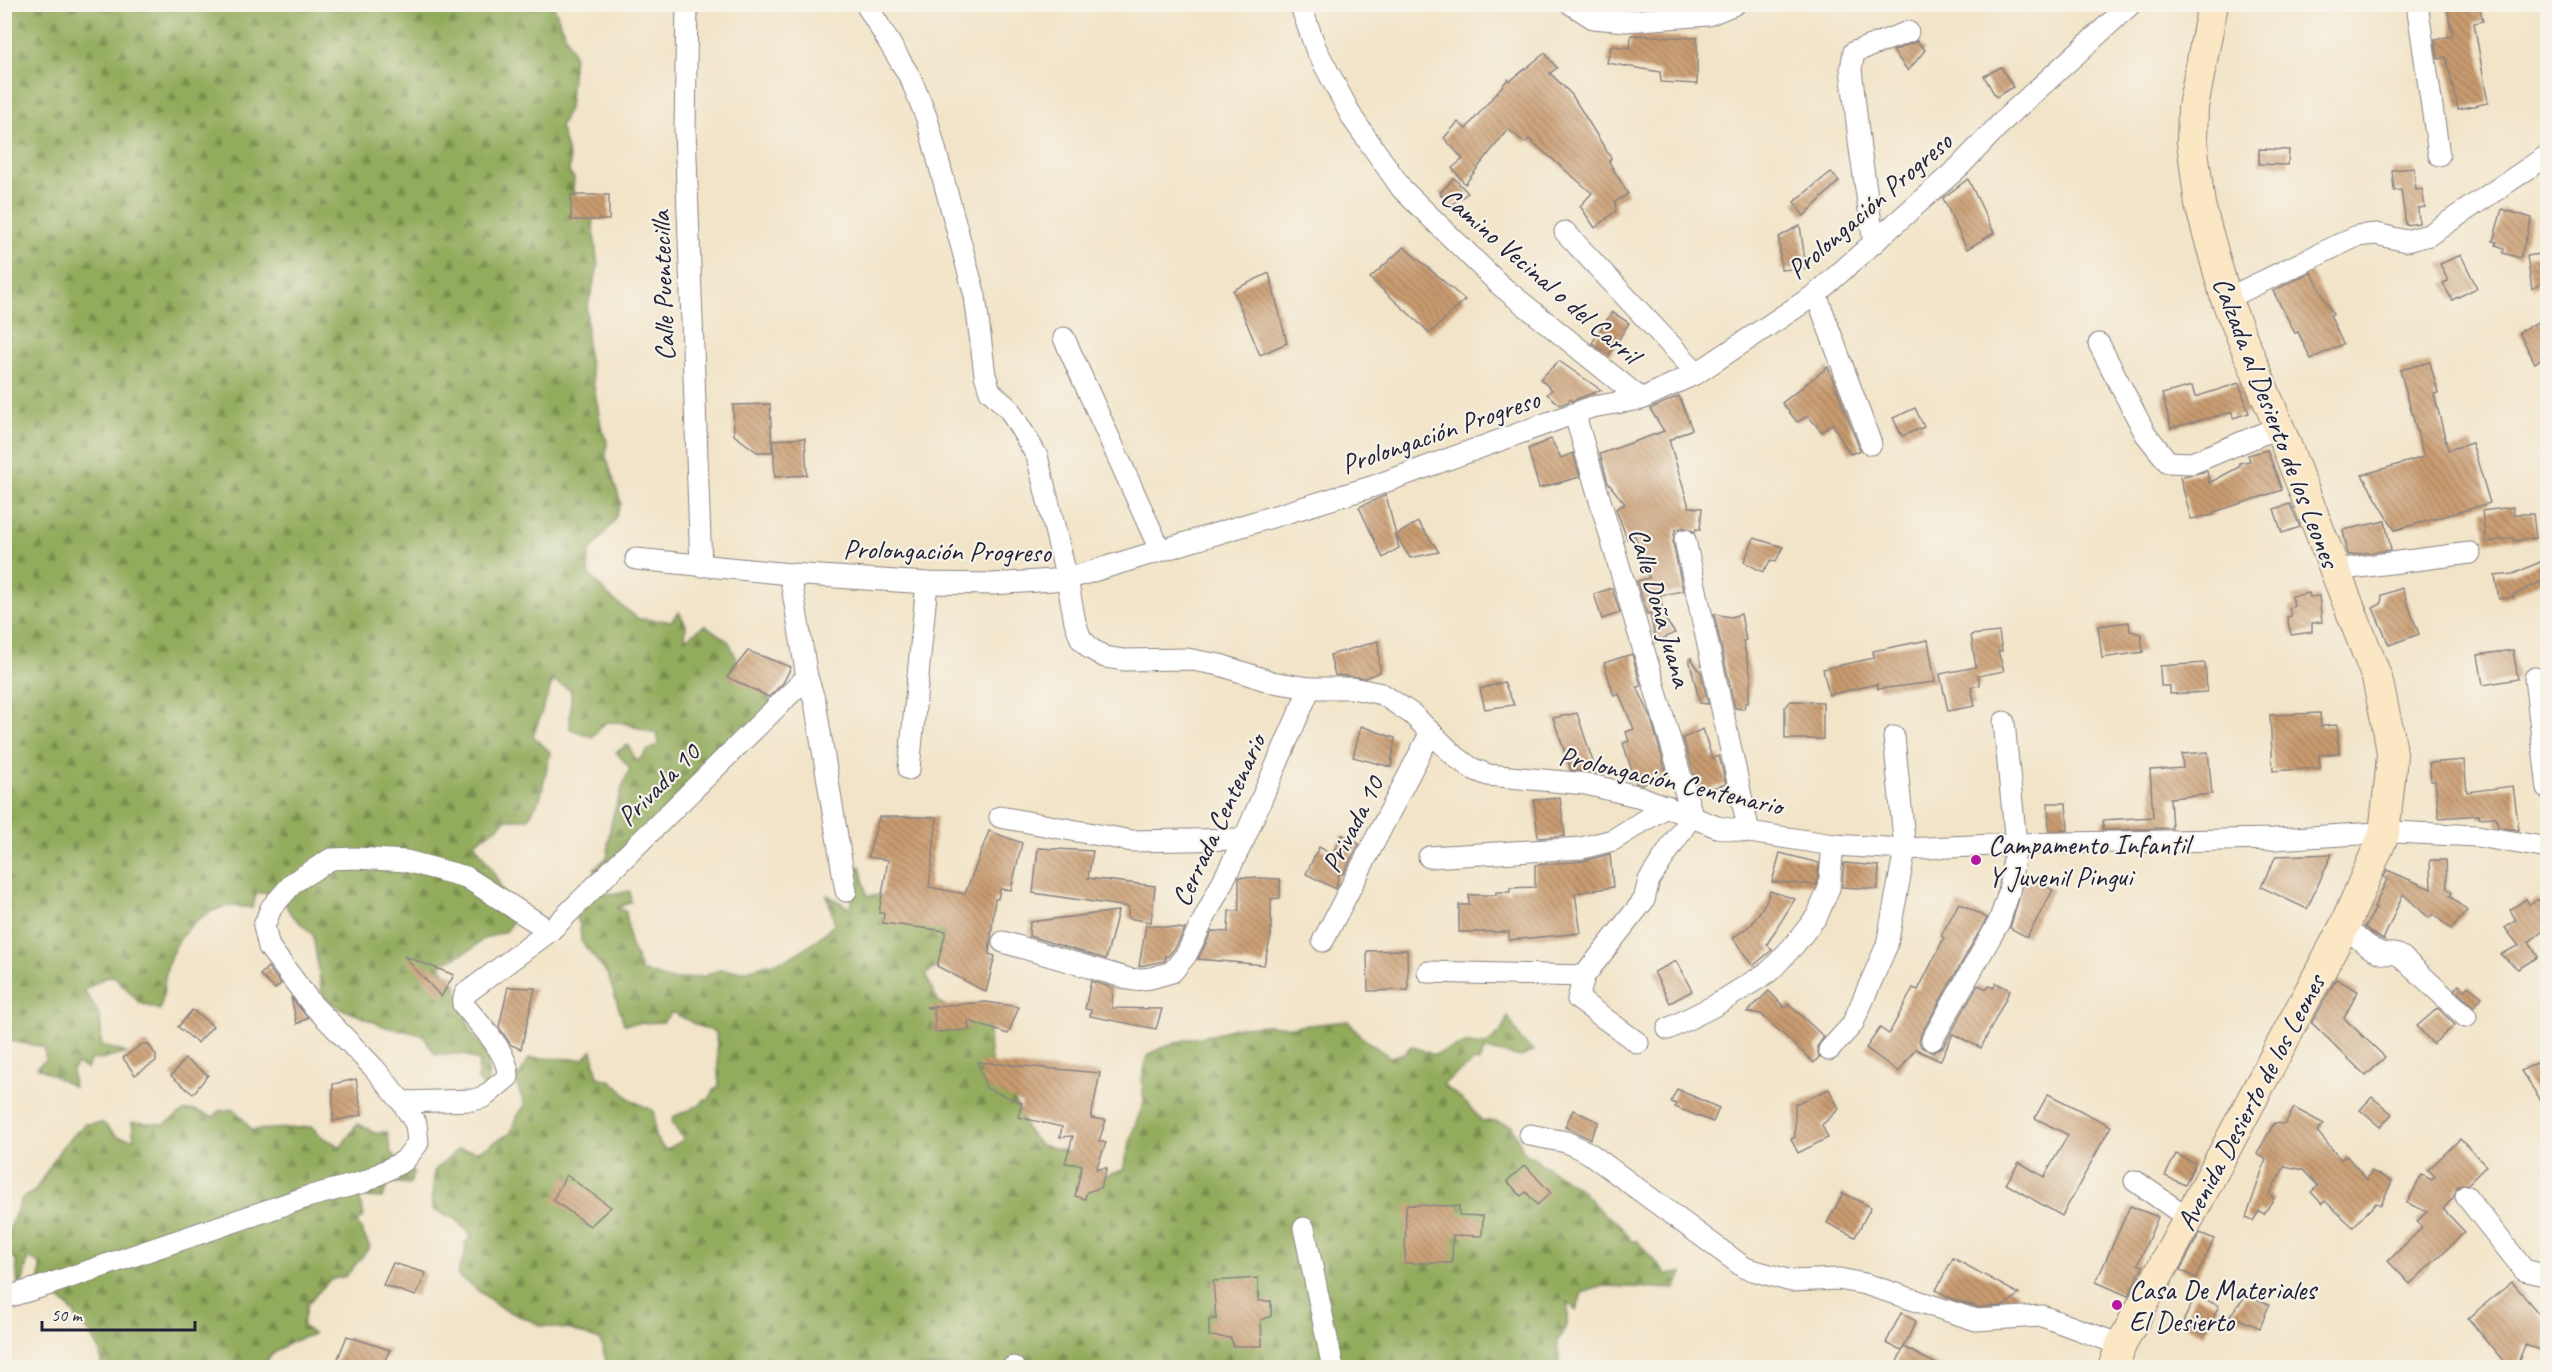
<svg xmlns="http://www.w3.org/2000/svg" width="2552" height="1372" viewBox="0 0 2552 1372" font-family="Caveat,sans-serif">
<defs>
<pattern id="forest-firs" width="22" height="20" patternUnits="userSpaceOnUse" patternTransform="scale(1.5)"><rect width="22" height="20" fill="#92ab5c"/><path d="M5 1l3.5 6h-7zM16 11l3.5 6h-7z" fill="#778b4d"/></pattern>
<pattern id="building-back-hatch" width="6" height="6" patternUnits="userSpaceOnUse" patternTransform="scale(1.5)"><rect width="6" height="6" fill="#c99b70"/><path d="M-1 5l2 2M0 0l6 6M5-1l2 2" fill="none" stroke="#a37e5d"/></pattern>
</defs>
<rect width="100%" height="100%" fill="#f7f3e8"/>
<filter id="ink" filterUnits="userSpaceOnUse"><feTurbulence type="fractalNoise" baseFrequency=".0167" numOctaves="2"/><feDisplacementMap in="SourceGraphic" scale="12" xChannelSelector="R" yChannelSelector="G"/><feConvolveMatrix kernelMatrix="1 2 1 2 8 2 1 2 1" color-interpolation-filters="sRGB"/></filter>
<filter id="wash" filterUnits="userSpaceOnUse"><feTurbulence type="fractalNoise" baseFrequency=".008" numOctaves="4" result="noise"/><feDisplacementMap in="SourceGraphic" scale="24" xChannelSelector="R" yChannelSelector="G"/><feGaussianBlur stdDeviation="1.35" result="paint"/><feColorMatrix in="noise" values="0 0 0 0 0 0 0 0 0 0 0 0 0 0 0 0 0 1.4 0 .05"/><feComposite in="paint" operator="in"/></filter>
<g filter="url(#wash)">
<rect width="100%" height="100%" fill="#f2e4c8"/>
<!-- forest -->
<g fill="url(#forest-firs)" stroke="#5a664c" stroke-width="1.5">
<path d="M5 5H553L574 55 569 109 560 126 570 161 569 173 574 178 573 191 592 217 598 267 587 308V349L602 431 607 441 606 457 621 503 614 521 589 553 588 573 610 597 639 619 671 621 679 612 686 625 685 639 705 625 729 642 744 675 777 705 752 735 725 741 710 757 609 880 594 869 608 856C607 824 619 796 630 768L616 752 628 745 637 762 648 750 658 745V734L620 722H606L592 737 570 729 571 690 553 681 533 736 550 752 541 796 528 819H506L497 828 474 843 493 871 515 916 507 931 483 939 472 949 440 965 456 985 471 1032 488 1054 489 1092 478 1081 479 1061 464 1054H435L423 1035 386 1027 331 1004 322 994 313 935 290 913 280 893H257L252 908C244 907 232 905 224 907 192 915 169 946 165 978 163 991 164 997 160 1010L140 1003 114 976 106 977 83 991C101 1011 102 1018 101 1045L126 1053 101 1060 91 1059 87 1069 77 1064 72 1070 74 1087 37 1067 46 1060 44 1047 10 1041 5 1044Z"/>
<path d="M860 866 867 896 888 895 939 923 956 955 926 974C939 1011 942 1007 979 1013L989 1031 990 1054 995 1074 1014 1099 1027 1130 1040 1145 1065 1151 1102 1177 1123 1170 1133 1131 1144 1102 1142 1080 1147 1056 1161 1048 1188 1039 1217 1034 1233 1028 1267 1025 1290 1027 1348 1021 1360 1036 1390 1057 1405 1053 1411 1046 1434 1055 1466 1043 1486 1045 1501 1032 1508 1016 1521 1040 1534 1051 1521 1057 1485 1049 1479 1062 1474 1061 1443 1084C1447 1090 1452 1091 1458 1096 1467 1103 1474 1112 1482 1121H1495L1512 1126 1524 1152 1581 1190 1602 1213 1618 1223 1631 1241H1637L1666 1274 1682 1273 1675 1289 1603 1286 1582 1293 1576 1311 1568 1302 1567 1324 1557 1342 1560 1367H608L600 1340 571 1330 543 1326 503 1309 457 1275 466 1251 465 1243 470 1238 469 1233 455 1219 432 1209 434 1171 458 1149 479 1151 511 1133 516 1118 525 1105 514 1078 521 1073 529 1058 584 1059 592 1050 598 1077 612 1081 631 1100 654 1111 655 1137 665 1150 684 1140 672 1123 673 1117 700 1105 705 1099 709 1100 714 1090 719 1086 716 1032C699 1028 687 1020 672 1012L663 1022 624 1024 608 975 581 941 580 925 571 909 570 893 580 888 607 894 630 891 631 902 617 908 626 911 630 943 640 966V971L673 980 705 976 719 970 743 971 787 959 809 946 835 924 827 895 851 909 853 889 845 875Z"/>
<path d="M234 1109 252 1130 312 1127 319 1135 341 1147 357 1124 368 1128 373 1133 387 1132 391 1153 414 1172 410 1184 389 1182 382 1198 359 1197 364 1216 357 1222 370 1247 346 1276 330 1280 308 1303 302 1325 313 1334C295 1340 279 1346 267 1360V1367H101L100 1351 89 1332 78 1322 74 1313 64 1303 56 1297 40 1290V1264L28 1258 23 1281 18 1285 16 1260 5 1251V1239L22 1198 34 1192 62 1147 85 1124 103 1123 118 1137 134 1139 132 1122 165 1124 184 1111 194 1110 214 1117 219 1111Z"/>
</g>
<g id="blocks">
<!-- building -->
<g fill="url(#building-back-hatch)">
<path d="M2446 4H2479L2483 21 2474 23 2488 103 2458 109 2446 57 2438 59 2435 39 2453 36Z"/>
<path d="M1631 35 1697 38V84L1661 82 1660 72 1607 63 1611 46 1630 48Z"/>
<path d="M1917 41 1925 50 1908 71 1893 51Z"/>
<path d="M1545 53 1557 68 1550 73 1572 95 1611 158 1609 162 1628 194 1615 202 1616 211 1595 228 1580 206 1592 193 1529 139 1525 143 1508 129 1465 184 1452 168 1463 159 1444 138 1458 122 1466 129 1508 79 1510 81Z"/>
<path d="M2001 67 2013 87 1996 97 1984 76Z"/>
<path d="M2259 149 2289 150 2288 165 2259 164Z"/>
<path d="M2414 168 2416 190 2422 189 2425 207 2418 208 2419 223 2406 225 2401 190 2394 191 2392 170Z"/>
<path d="M1831 172 1839 181 1804 216 1794 202Z"/>
<path d="M1454 178 1468 193 1449 206 1440 193Z"/>
<path d="M1968 179 1994 233 1967 249 1943 198Z"/>
<rect x="571" y="195" width="38" height="25"/>
<path d="M2502 209 2532 218 2520 258 2503 253 2504 248 2496 245 2497 242 2493 241Z"/>
<path d="M1800 225 1806 268 1781 270 1779 237Z"/>
<path d="M1404 247 1465 300 1430 333 1370 278Z"/>
<path d="M2547 253V279L2532 289 2527 256Z"/>
<path d="M2461 255 2477 288 2452 300 2443 283 2448 281 2440 264Z"/>
<path d="M2311 272 2333 314 2330 315 2343 344 2311 359 2298 332 2295 333 2273 291Z"/>
<path d="M1269 273 1287 343 1260 355 1233 290Z"/>
<path d="M1612 312 1629 323 1609 355 1592 343Z"/>
<path d="M2547 317V356L2535 363 2519 332Z"/>
<path d="M1559 361 1601 390 1572 401 1570 399 1568 402 1560 405 1547 394 1552 390 1540 379Z"/>
<path d="M2430 362 2438 393 2434 394 2448 450 2472 443 2490 503 2395 530 2362 475 2424 457 2400 370Z"/>
<path d="M1828 367 1860 450 1859 451 1850 454 1832 423 1822 432 1808 416 1797 422 1782 403Z"/>
<path d="M2239 383 2249 413 2233 418 2232 412 2171 428 2162 394 2192 386 2195 397Z"/>
<path d="M1679 396 1692 429 1669 440 1689 507 1702 508 1700 530 1696 529 1695 532 1683 527 1675 530 1673 543 1683 591 1660 595 1662 607 1658 609 1675 633 1656 642 1650 613 1647 614 1637 581 1649 578 1635 535 1627 539 1616 509 1625 504 1608 483 1600 454 1664 431 1650 409Z"/>
<path d="M770 404 772 452H757L734 435 733 405Z"/>
<path d="M1915 408 1924 427 1902 436 1893 418Z"/>
<path d="M805 438 807 475 775 477 773 440Z"/>
<path d="M1551 439 1561 458 1573 453 1580 477 1539 488 1528 449Z"/>
<path d="M2267 450 2282 490 2214 512V515L2191 519 2180 477 2207 471 2209 483 2239 467V463L2250 461 2248 455Z"/>
<path d="M1386 495 1399 548 1383 558 1359 507Z"/>
<path d="M2290 504 2300 527 2282 533 2274 509Z"/>
<path d="M2513 507 2514 514H2533L2536 538 2513 541 2512 538 2486 542 2482 511Z"/>
<path d="M2385 521 2391 550 2348 555 2343 530Z"/>
<path d="M1418 522 1439 552 1410 558 1396 535Z"/>
<path d="M1754 538 1783 547 1776 561 1771 560 1763 572 1744 562Z"/>
<path d="M2547 559V579L2513 595 2514 597 2499 599 2495 576 2513 574Z"/>
<path d="M1612 588 1620 613 1602 619 1594 594Z"/>
<path d="M2402 588 2419 634 2389 645 2373 608 2381 604 2382 595Z"/>
<path d="M2309 593 2310 597 2319 596 2322 622 2312 623V632L2291 635 2287 617 2291 616 2289 608 2294 606 2292 596Z"/>
<path d="M1714 614 1731 617 1741 614 1746 640 1743 641 1751 676 1748 703H1745L1744 709 1735 708Z"/>
<path d="M2129 622 2130 631 2141 634 2143 652 2102 658 2098 626Z"/>
<path d="M1999 632 2002 651H1998L2004 671 1978 676 1980 685 1971 687 1975 706 1948 711 1940 674 1976 667 1971 635Z"/>
<path d="M1928 640 1935 682 1878 689 1877 684 1829 695 1823 669 1874 658 1873 651Z"/>
<path d="M1378 641 1380 672 1365 678 1335 675 1330 655Z"/>
<path d="M2513 650 2518 679 2483 685 2478 655Z"/>
<path d="M748 651 791 667 783 683 769 697 727 677Z"/>
<path d="M1632 654 1641 686 1637 687 1650 715 1667 775 1643 784 1636 783 1623 743 1629 741 1626 732 1634 729 1619 694 1614 696 1604 663Z"/>
<path d="M1691 658 1701 673 1708 704 1700 703 1689 659Z"/>
<path d="M2205 663 2207 692 2170 694V686H2161L2160 666Z"/>
<path d="M1504 682 1514 705 1485 709 1480 689Z"/>
<path d="M1791 701 1823 702V739H1785V707Z"/>
<path d="M1577 713 1591 756 1597 773 1571 770 1553 718Z"/>
<path d="M2320 713 2321 726 2337 725 2339 753 2319 755 2320 768 2273 771 2270 715Z"/>
<path d="M1361 726 1395 738 1391 767 1353 757Z"/>
<path d="M1703 729 1712 758 1719 756 1726 784 1699 792 1683 738Z"/>
<path d="M2208 752 2212 794 2170 798 2172 828 2103 830V820L2153 817 2150 770 2183 768 2182 754Z"/>
<path d="M2464 760 2467 792 2513 786 2519 830 2498 827 2496 817 2479 818V815L2439 818 2435 781H2431L2429 763Z"/>
<path d="M1560 798 1565 836 1538 838 1534 800Z"/>
<path d="M2048 803H2066L2068 830 2049 831Z"/>
<path d="M879 817H937L929 887 965 894 989 831 1022 843 1011 890 1000 889 998 899H995L989 954 995 956 986 992 937 966 946 931 883 923 884 913H879L888 860 868 857Z"/>
<path d="M1342 835 1359 844 1343 874H1339L1336 889 1306 874 1319 847 1332 854Z"/>
<path d="M1038 848 1093 851 1088 878 1155 886 1151 922 1128 918V907L1033 893Z"/>
<path d="M1780 853 1819 863 1817 885 1772 882Z"/>
<path d="M1610 854 1613 887 1575 893 1581 933 1509 940V932H1459V905H1469V895H1496V892H1510V888L1535 887V865L1583 861Z"/>
<path d="M2332 854 2307 909 2261 887 2276 856Z"/>
<path d="M2430 860H2446L2447 888 2452 893 2450 896 2467 911 2451 929 2433 914 2429 918 2403 894 2383 940 2385 941 2373 934 2365 927 2376 908H2374L2387 879 2384 877 2387 870 2431 889Z"/>
<path d="M1844 863 1879 866 1878 889 1842 887Z"/>
<path d="M1239 877 1280 879V898L1271 899V936L1264 965 1198 959 1212 931 1228 932 1229 911H1239Z"/>
<path d="M2029 877 2053 890 2027 937 2010 928 2022 888Z"/>
<path d="M1770 891 1795 899 1767 944 1772 950 1753 966 1733 938 1752 924 1767 900Z"/>
<path d="M2526 899 2530 905 2538 899 2547 914V928L2529 942 2538 957 2518 969 2500 954 2519 946 2505 928 2516 920 2510 910Z"/>
<path d="M1959 903 1987 918 1921 1034 1919 1041 1921 1047 1933 1053 1943 1047 1978 985 1987 989 1989 986 1994 988 1996 983 2010 990 1981 1048 1953 1034 1940 1061 1915 1049 1899 1072 1866 1048 1880 1028 1889 1034 1913 988 1918 990 1944 938 1941 936Z"/>
<path d="M1118 911 1106 959 1029 936 1030 922Z"/>
<path d="M1146 925 1185 929 1175 948 1168 956H1165V961L1139 966Z"/>
<path d="M1407 950 1408 990 1368 991 1367 951Z"/>
<path d="M404 956 454 975 441 997Z"/>
<path d="M1676 961 1692 991 1670 1003 1654 972Z"/>
<path d="M268 967 281 984 275 989 260 975Z"/>
<path d="M2336 979 2358 991 2344 1018 2385 1057 2366 1076 2312 1023Z"/>
<path d="M1091 981 1113 988 1112 1008 1162 1009 1156 1029 1090 1016 1091 1010 1085 1009Z"/>
<path d="M2459 985 2465 990 2468 986 2482 997 2474 1007 2455 990Z"/>
<path d="M508 987 535 988 521 1049 511 1045 499 1027Z"/>
<path d="M1769 991 1785 1008 1789 1004 1824 1037 1817 1047 1819 1057 1814 1063 1761 1014 1747 1012Z"/>
<path d="M291 997 308 1018 297 1024Z"/>
<path d="M986 1002 1019 1007 1008 1034 968 1021 969 1030 935 1032 934 1009 926 1007Z"/>
<path d="M2438 1008 2455 1025 2433 1044 2417 1026Z"/>
<path d="M192 1010 213 1026 198 1043 178 1027Z"/>
<path d="M142 1044H148L156 1055V1061L135 1075 123 1058Z"/>
<path d="M185 1059 208 1075 193 1094 171 1076Z"/>
<path d="M978 1062 1100 1073 1091 1118 1106 1120 1099 1141 1106 1143 1096 1169 1107 1168 1100 1188 1087 1192 1085 1199 1075 1196 1082 1165 1065 1163 1073 1136 1060 1137 1062 1127 1018 1117 1022 1103 986 1088Z"/>
<path d="M2538 1062 2539 1065 2547 1063V1109L2521 1071Z"/>
<path d="M356 1079 362 1115 333 1121V1084Z"/>
<path d="M1677 1089 1719 1108 1713 1122 1675 1107 1676 1104 1671 1102Z"/>
<path d="M1829 1089 1839 1109 1822 1125 1828 1138 1798 1153 1791 1139 1795 1137V1104Z"/>
<path d="M2048 1094 2111 1126 2062 1216 2006 1184 2019 1162 2044 1177 2068 1135 2035 1118Z"/>
<path d="M2372 1097 2392 1114 2380 1127 2360 1110Z"/>
<path d="M2294 1108 2324 1124 2317 1131 2341 1160 2346 1155 2367 1180 2371 1171 2392 1181 2381 1205 2376 1203 2353 1227 2325 1201 2322 1204 2311 1192 2318 1186 2303 1170 2285 1166 2269 1194 2274 1198 2264 1214 2259 1211 2253 1221 2246 1218 2266 1159 2257 1154 2274 1123 2285 1124Z"/>
<path d="M1573 1110 1599 1122 1590 1139 1565 1127Z"/>
<path d="M2460 1139 2486 1166 2468 1184 2458 1186 2453 1198 2443 1209 2465 1232 2410 1284 2388 1261 2422 1228 2417 1221 2427 1212 2407 1203 2422 1175 2432 1180 2435 1176 2428 1170Z"/>
<path d="M2176 1154 2195 1163 2185 1185 2165 1176Z"/>
<path d="M1525 1165 1551 1193 1537 1205 1526 1192 1521 1196 1507 1181Z"/>
<path d="M566 1175 611 1207 590 1226 553 1200Z"/>
<path d="M1843 1193 1871 1207 1855 1237 1827 1223Z"/>
<path d="M1406 1205 1459 1206V1215L1483 1216 1482 1236 1453 1235 1452 1263H1405Z"/>
<path d="M2130 1206 2158 1217 2138 1264 2143 1266 2128 1296 2096 1282Z"/>
<path d="M2200 1233 2214 1239 2196 1278 2180 1270Z"/>
<path d="M1953 1258 2019 1294 2004 1306 1978 1307 1952 1299 1936 1290Z"/>
<path d="M393 1263 426 1273 416 1296 383 1285Z"/>
<path d="M1258 1278V1301H1271V1316L1261 1320 1262 1346H1233L1231 1338 1209 1336V1319H1216L1213 1281Z"/>
<path d="M2512 1282 2544 1320 2547 1322V1352L2525 1345 2516 1368H2509L2468 1318Z"/>
<path d="M2196 1295 2219 1306 2205 1335 2182 1324Z"/>
<path d="M2246 1296 2269 1305 2260 1328 2230 1315Z"/>
<path d="M1901 1313 1916 1321 1902 1351 1886 1343Z"/>
<path d="M347 1336 390 1350 381 1368H334Z"/>
<path d="M1904 1347 1943 1368H1894Z"/>
</g>
</g>
</g>
<g filter="url(#ink)">
<use href="#blocks" fill-opacity="0" stroke="#8a8382" stroke-width="1.5"/>
<g fill="none" stroke-linecap="round" stroke-linejoin="round">
<defs>
<g id="street">
<path d="M687 4 685 130 701 566"/>
<path d="M866 4 911 79 927 119 975 296 985 375 990 391 1009 409 1037 456 1067 579 1075 622 1081 639 1091 649 1105 657 1124 660 1187 659 1220 665 1272 682 1310 688H1352L1382 694 1412 714 1456 757 1471 768 1488 775 1586 784 1641 797 1717 827 1833 845 1905 849 2016 844 2275 839 2394 832 2477 836 2548 848"/>
<path d="M1300 4 1316 49 1353 119 1402 189 1500 285 1641 399"/>
<path d="M1571 4 1593 18 1626 21 1708 15 1735 4"/>
<path d="M2417 4 2439 155"/>
<path d="M1565 232 1697 373"/>
<path d="M1874 243 1860 149 1851 69 1854 52 1908 32"/>
<path d="M1816 294 1871 444"/>
<path d="M2226 299 2357 236 2376 234 2406 241 2429 235 2548 155"/>
<path d="M1064 338 1160 550"/>
<path d="M2099 344 2145 433 2168 462 2192 463 2279 427"/>
<path d="M1685 540 1749 832"/>
<path d="M636 559 790 574 927 583 993 584 1067 579 1371 487 1592 407 1641 399 1697 373 1816 294 1960 166 2006 118 2131 4"/>
<path d="M2335 570 2470 553"/>
<path d="M790 574 807 677 815 702 846 891"/>
<path d="M2535 678 2548 789"/>
<path d="M909 769 927 583"/>
<path d="M1000 817 1132 841 1244 839"/>
<path d="M1429 857 1582 848 1613 840 1667 806"/>
<path d="M2345 925C2355 934 2365 947 2379 952 2387 956 2393 951 2402 957L2466 1017"/>
<path d="M1323 941 1431 732"/>
<path d="M1003 942 1133 980 1151 978 1172 972 1186 955 1244 839 1310 688"/>
<path d="M1428 972 1584 976 1644 900 1649 880 1692 815 1575 415"/>
<path d="M1584 976 1578 999 1638 1043"/>
<path d="M1668 1029 1714 1006 1770 971 1795 944 1817 916 1829 888 1833 845"/>
<path d="M1932 1040 1999 922 2009 892 2016 844 2004 722"/>
<path d="M1829 1050 1852 1025 1887 945 1905 849 1894 737"/>
<path d="M402 1102 473 1100 484 1097 508 1077C510 1054 478 1023 463 1004L465 994 550 931 807 677"/>
<path d="M1530 1135 1566 1142 1589 1153 1745 1268 1791 1281 1839 1279 1865 1284 1976 1320 2042 1316 2121 1345"/>
<path d="M2135 1181 2188 1218"/>
<path d="M2466 1196 2524 1270 2548 1276"/>
<path d="M1304 1228 1333 1368"/>
<path d="M4 1298 44 1286 307 1197 364 1182 404 1161 418 1143 416 1124 402 1102 374 1068 311 1003 269 947 264 926 271 908 294 882 331 859 356 858 406 861 466 877 550 931"/>
<path d="M1013 1367 1014 1368"/>
</g>
<path id="secondary" d="M2113 1368 2121 1345 2345 925 2384 834 2390 778 2392 754 2389 734 2377 678 2279 427 2226 299 2200 205 2192 142 2193 107 2213 4"/>
</defs>
<!-- street casing -->
<use href="#street" stroke="#8a8382" stroke-width="23"/>
<!-- secondary casing -->
<use href="#secondary" stroke="#8a8382" stroke-width="32"/>
<!-- street -->
<use href="#street" stroke="#fff" stroke-width="21"/>
<!-- secondary -->
<use href="#secondary" stroke="#fbe7c3" stroke-width="30"/>
</g>
</g>
<!-- markers -->
<g fill="#b5179e" stroke="#f7f3e8" stroke-width="2">
<circle cx="1976" cy="860" r="6"/>
<circle cx="2117" cy="1305" r="6"/>
</g>
<g text-anchor="middle" stroke-width="4.5" stroke-linejoin="round" paint-order="stroke">
<!-- street labels -->
<g font-size="28" fill="#22223b" stroke="#f7f3e8">
<text transform="translate(1869 205) rotate(-41)" y="10">Prolongación Progreso</text>
<text transform="translate(1541 275) rotate(41)" y="10">Camino Vecinal o del Carril</text>
<text transform="translate(662 286) rotate(-92)" y="10">Calle Puentecilla</text>
<text transform="translate(2277 422) rotate(69)" y="10">Calzada al Desierto de los Leones</text>
<text transform="translate(1440 431) rotate(-19)" y="10">Prolongación Progreso</text>
<text transform="translate(947 550) rotate(1)" y="10">Prolongación Progreso</text>
<text transform="translate(1661 607) rotate(74)" y="10">Calle Doña Juana</text>
<text transform="translate(1671 780) rotate(13)" y="10">Prolongación Centenario</text>
<text transform="translate(658 784) rotate(-45)" y="10">Privada 10</text>
<text transform="translate(1218 820) rotate(-65)" y="10">Cerrada Centenario</text>
<text transform="translate(1352 824) rotate(-63)" y="10">Privada 10</text>
<text transform="translate(2250 1102) rotate(-62)" y="10">Avenida Desierto de los Leones</text>
</g>
<!-- poi labels -->
<g font-size="28" fill="#22223b" stroke="#f7f3e8" text-anchor="start">
<text x="1988" y="854">Campamento Infantil<tspan x="1988" dy="32">Y Juvenil Pingui</tspan></text>
<text x="2129" y="1299">Casa De Materiales<tspan x="2129" dy="32">El Desierto</tspan></text>
</g>
</g>
<!-- margin -->
<rect width="2552" height="1372" fill="none" stroke="#f7f3e8" stroke-width="24"/>
<!-- scale -->
<path d="M42 1321v9h153v-9" fill="none" stroke="#22223b" stroke-width="3"/>
<text x="51" y="1321" font-size="18" fill="#22223b" stroke="#f7f3e8" stroke-width="4.5" paint-order="stroke">50 m</text>
</svg>
